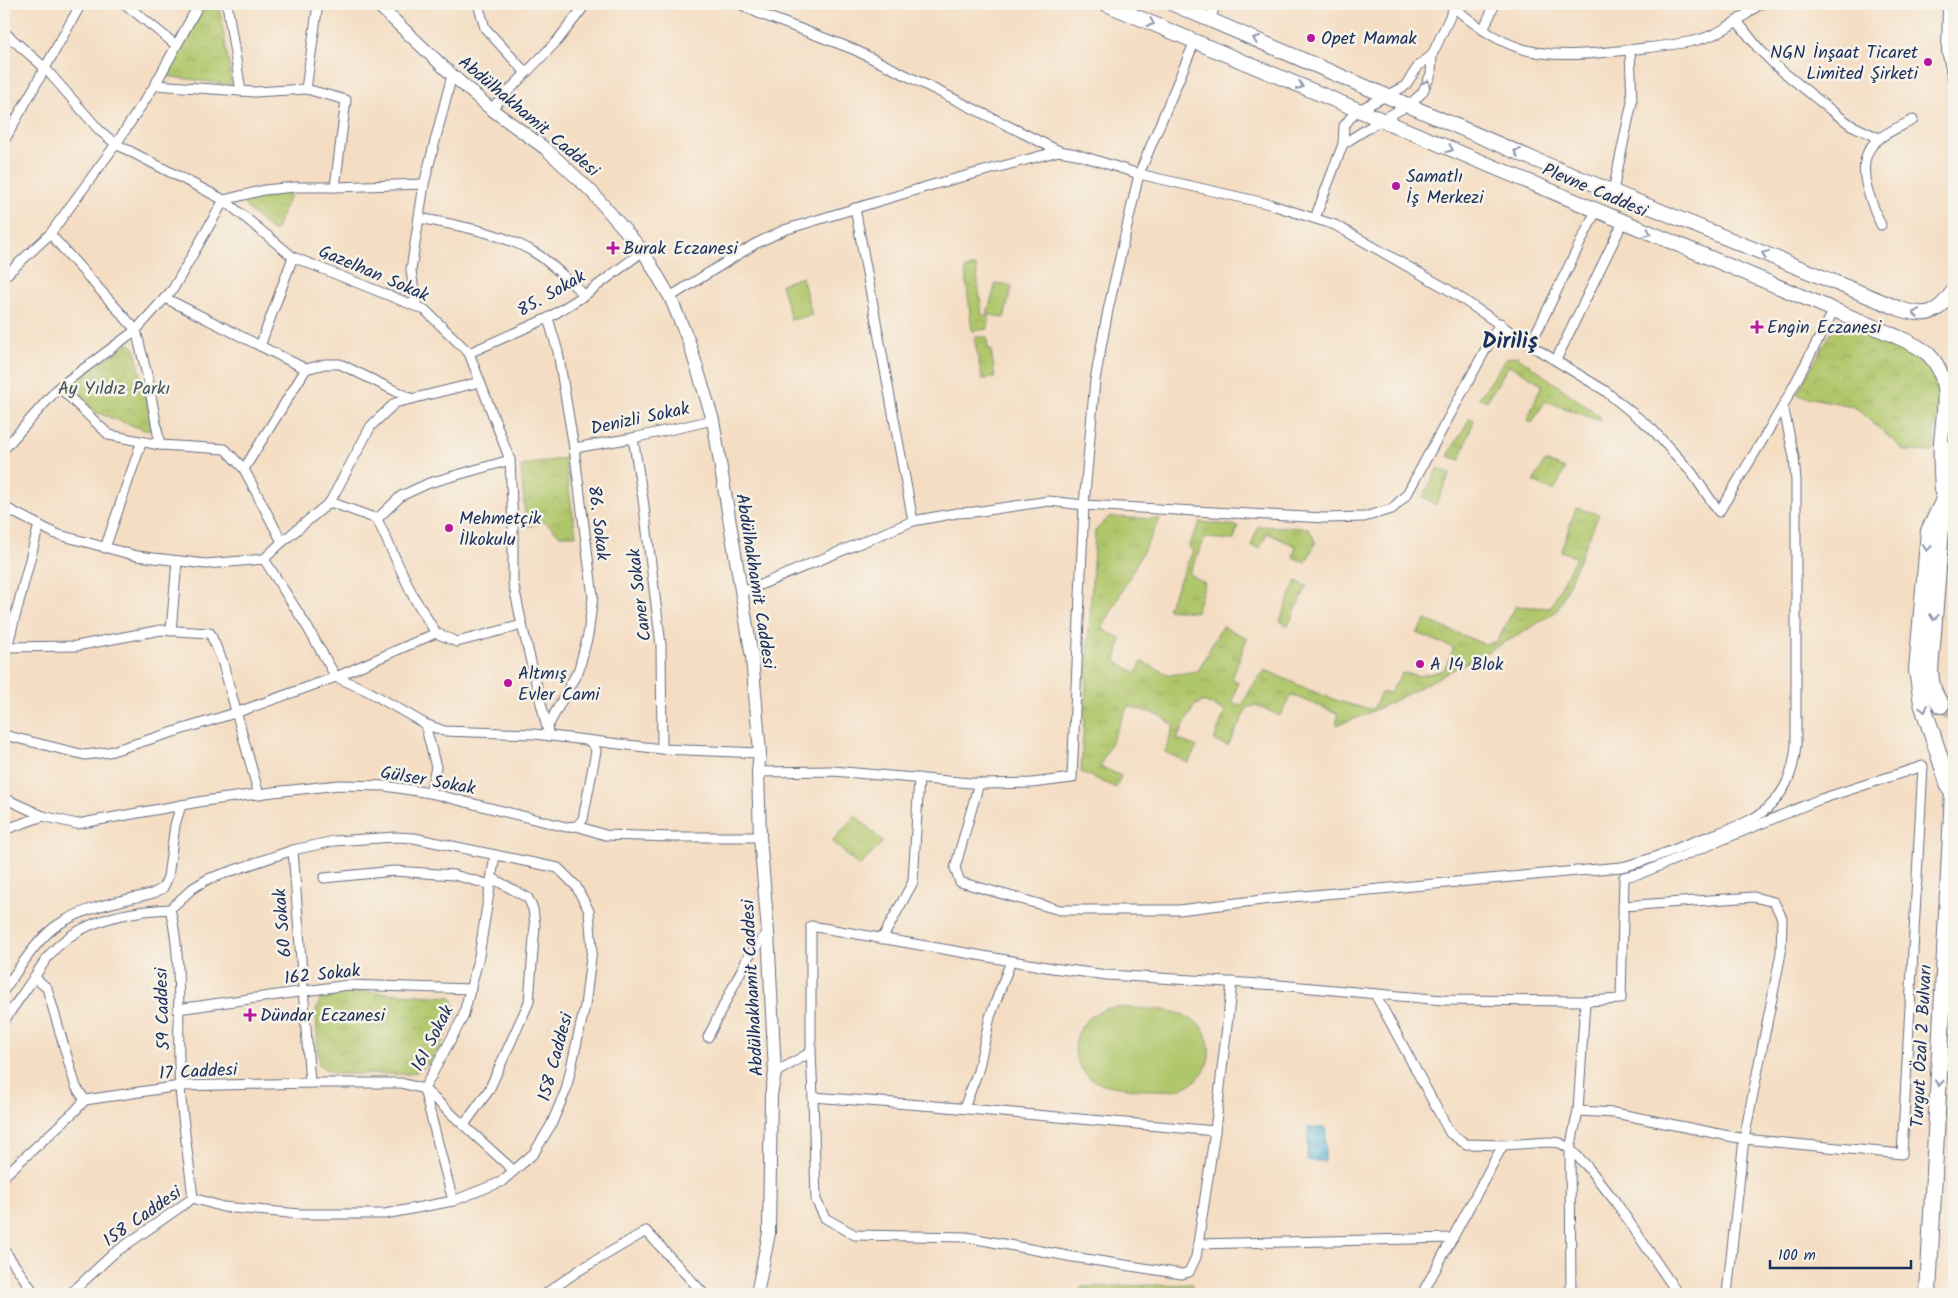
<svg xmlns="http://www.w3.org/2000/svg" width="1958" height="1298" viewBox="0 0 1958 1298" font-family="Kalam,sans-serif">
<defs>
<pattern id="grass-tufts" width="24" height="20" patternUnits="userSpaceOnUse" patternTransform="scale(1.25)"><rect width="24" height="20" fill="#b0c66a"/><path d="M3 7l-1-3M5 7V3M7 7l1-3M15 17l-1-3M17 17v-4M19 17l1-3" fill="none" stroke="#97aa5e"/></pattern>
<pattern id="park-crowns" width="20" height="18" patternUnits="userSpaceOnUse" patternTransform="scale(1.25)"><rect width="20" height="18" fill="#b0c66a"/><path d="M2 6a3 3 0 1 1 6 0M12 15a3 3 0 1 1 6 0" fill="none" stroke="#97aa5e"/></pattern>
<pattern id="water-waves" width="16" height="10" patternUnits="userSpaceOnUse" patternTransform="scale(1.25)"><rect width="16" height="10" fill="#5fb8dc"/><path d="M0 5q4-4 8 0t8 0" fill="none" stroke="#4e96b6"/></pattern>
</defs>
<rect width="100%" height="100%" fill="#f7f3e8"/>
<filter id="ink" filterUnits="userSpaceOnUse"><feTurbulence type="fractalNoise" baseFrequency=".02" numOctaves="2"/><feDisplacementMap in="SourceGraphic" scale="10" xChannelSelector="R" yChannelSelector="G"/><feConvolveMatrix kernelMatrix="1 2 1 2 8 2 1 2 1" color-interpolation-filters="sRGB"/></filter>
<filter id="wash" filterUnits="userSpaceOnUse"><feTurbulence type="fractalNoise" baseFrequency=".0096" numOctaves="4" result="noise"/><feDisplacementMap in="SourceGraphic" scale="20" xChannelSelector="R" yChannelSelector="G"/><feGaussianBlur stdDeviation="1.12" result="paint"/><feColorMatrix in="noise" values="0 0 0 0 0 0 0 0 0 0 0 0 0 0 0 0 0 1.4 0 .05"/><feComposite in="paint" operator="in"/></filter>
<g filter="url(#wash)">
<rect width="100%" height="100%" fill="#f4ddc2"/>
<!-- grass -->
<g fill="url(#grass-tufts)" stroke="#667a64">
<path d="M1517 356 1601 417 1600 421 1545 401 1532 423 1527 420 1542 384 1509 365 1487 401 1479 398 1506 358Z"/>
<path d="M1470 418 1474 420 1460 460 1448 456Z"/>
<path d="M1545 461 1565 469 1554 491 1533 482Z"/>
<path d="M1438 468 1450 474 1436 505 1423 497Z"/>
<path d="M1576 508 1599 514 1557 611 1517 636 1394 701 1360 717 1337 725V713L1291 695 1280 716 1256 705 1247 708 1228 746 1214 741 1225 711 1204 701 1194 706 1177 739 1197 747 1188 763 1165 752 1174 725 1159 715 1128 706 1100 766 1121 776 1116 788 1081 772 1095 531 1109 517 1160 519 1102 629 1121 639 1116 661 1136 673 1142 662 1170 675 1198 671 1222 626 1247 638 1232 678 1238 683 1232 702 1242 706 1251 688 1265 670C1298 684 1337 705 1373 709L1381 693H1390L1402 673 1420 676 1444 670 1454 648 1417 633 1426 620 1484 644 1497 641 1516 606 1550 608 1576 557 1561 551Z"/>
<path d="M1200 522 1238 526 1234 540 1205 538 1189 574 1205 583 1196 612 1167 609 1193 551 1188 547Z"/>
<path d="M1258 526 1309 528 1316 543 1305 563 1293 557 1296 546 1267 533 1260 548 1251 546Z"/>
<path d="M1296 581 1307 586 1288 626 1280 621Z"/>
<path d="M856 816 883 842 859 867 832 841Z"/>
</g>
<!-- park -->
<g fill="url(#park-crowns)" stroke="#667a64">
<path d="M206 4H219L232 85 166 76Z"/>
<path d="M291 193 275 232 266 226 245 206V201C258 192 275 194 291 193Z"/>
<path d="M976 266 982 315 989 316 988 329 972 331 965 269Z"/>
<path d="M1836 324 1896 345 1929 368 1939 392 1933 452 1905 451 1853 406 1796 395Z"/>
<path d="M974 337H987L988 349H991L995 378 982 379Z"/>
<path d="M129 343 135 349 152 426 148 431 95 412 72 385 73 382Z"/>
<path d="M564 458 576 535H560L545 522 526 527 521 466Z"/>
<path d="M350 991 452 997 456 1015C445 1035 434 1068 410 1074H334L319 1065 316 1012 321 996Z"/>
</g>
<!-- pitch -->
<g fill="#b0c66a" stroke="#667a64">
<path d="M802 277 812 315 791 320 781 284Z"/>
<path d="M996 283 1012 286 1004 318 987 314Z"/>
<path d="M1117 1007C1148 1010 1206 1004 1209 1047 1210 1057 1208 1067 1201 1075 1195 1082 1188 1087 1179 1089 1164 1093 1105 1088 1093 1080 1059 1057 1077 1010 1117 1007Z"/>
<path d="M1192 1284V1294H1081V1287Z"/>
</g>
<!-- water -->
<path fill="url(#water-waves)" stroke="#3d749d" d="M1308 1127 1326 1128 1325 1161H1307Z"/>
</g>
<g filter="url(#ink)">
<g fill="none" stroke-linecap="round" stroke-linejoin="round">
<!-- highway-tunnel -->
<path stroke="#c9baae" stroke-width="16" stroke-dasharray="16 8" stroke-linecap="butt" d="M1941 705 1954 711"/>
<defs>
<g id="street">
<path d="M125 4 176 45"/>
<path d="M227 4 241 91"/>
<path d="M478 4 485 28 526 73"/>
<path d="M740 4 758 13 853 49 1059 151 1076 154 1139 174 1269 204 1335 225 1449 290 1530 345 1604 390 1652 429 1692 473 1719 512 1783 406 1834 310"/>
<path d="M1450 4C1470 21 1491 38 1517 47 1553 61 1607 52 1645 48 1663 46 1681 44 1698 40 1717 35 1733 24 1748 13L1747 4"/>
<path d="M1748 13 1760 4"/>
<path d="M1211 19 1215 4"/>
<path d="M1737 21 1759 49 1776 66 1832 111 1851 125 1879 138"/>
<path d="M1483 30 1495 4"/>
<path d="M4 32 45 68 100 131 116 144 224 200 293 257 425 310 469 353 510 460 513 526V582L522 625 549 736"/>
<path d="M155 85 255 92 306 89 318 4"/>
<path d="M491 109 557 41 586 4"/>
<path d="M4 141 81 4"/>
<path d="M1343 144 1381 120 1409 105 1422 93 1431 74 1432 55 1454 8"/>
<path d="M335 187 424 184"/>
<path d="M1613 191 1632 102 1630 50"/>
<path d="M855 208 913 521"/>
<path d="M419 218C459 226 502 232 537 254 554 265 569 282 585 295"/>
<path d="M1315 218 1343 144 1344 126 1355 112 1405 86 1419 65 1432 55"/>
<path d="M1881 225C1870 200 1851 159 1879 139 1888 131 1902 126 1913 120"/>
<path d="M50 234 136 330 148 379 160 445"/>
<path d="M4 277 50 234 116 144 155 85 199 4"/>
<path d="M670 297 755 244 784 230 932 185 1059 151"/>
<path d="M165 298 306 369"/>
<path d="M416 306 411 270 424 184 452 75"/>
<path d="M1530 345 1596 211"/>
<path d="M260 346 293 257"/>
<path d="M469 353 548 318 585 295 643 251"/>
<path d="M1556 360 1623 222"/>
<path d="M59 387 109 435 160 445 225 449 244 469 282 542"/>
<path d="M633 438 643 499 661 645 662 749"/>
<path d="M574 448 633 438 713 420"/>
<path d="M4 449 59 387 136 330 173 289 224 200 264 190 295 187H335L346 100 306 89"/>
<path d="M244 469 306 369 325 364H340L412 399"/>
<path d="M330 502 371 426 395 403 480 382"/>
<path d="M4 507 56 534 137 556 206 564 264 559 306 625 336 677 366 690 425 724 444 731 534 734 662 749 760 753"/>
<path d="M377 519 413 596 436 633 457 642 522 625"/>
<path d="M105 548 142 441"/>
<path d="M264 559 282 542 330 502 377 519 401 496 429 483 510 460"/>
<path d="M741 593 913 521 957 513 974 512 1049 501 1084 505 1325 518 1364 517 1392 509 1407 494 1500 323"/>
<path d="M171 631 177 561"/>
<path d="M7 647 76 646 161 630 210 633 222 660 259 795"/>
<path d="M4 659 39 525"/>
<path d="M425 724 436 767 430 793"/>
<path d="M548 726 579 669 588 635 593 597 574 448 558 352 548 318"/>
<path d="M4 735 85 755 109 752 238 712 336 677 436 633"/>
<path d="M758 772 833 771 982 784 1032 783 1072 778 1084 505 1095 380 1108 310 1139 174 1195 41"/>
<path d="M979 783 955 868 960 882 1060 910H1179L1270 899 1621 867C1647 862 1672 850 1696 841 1721 831 1753 824 1772 804 1788 787 1794 768 1796 745V481L1794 457 1783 406"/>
<path d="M4 798 43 816 77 824 204 801 273 792 339 785 385 786 430 793 566 827 577 826 605 835 674 837H760"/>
<path d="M577 826 583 819 596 751 594 745 587 740"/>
<path d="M4 830 43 816"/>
<path d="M293 850 310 1083"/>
<path d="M324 878 394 871 454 875 491 885"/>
<path d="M1623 906 1754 897 1774 902 1782 918 1781 953 1744 1139 1727 1294"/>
<path d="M170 909C184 964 176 1031 180 1088 183 1125 189 1161 193 1198"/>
<path d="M882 939 913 882 919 778"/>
<path d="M34 977 47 988 76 1087 85 1100"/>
<path d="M4 990C18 970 38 937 59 924 87 906 122 901 154 893L163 888 168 877 175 825 181 805"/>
<path d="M1375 994 1450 1133 1466 1144 1503 1145 1550 1142 1560 1143 1570 1149 1586 1165 1615 1201 1678 1294"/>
<path d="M178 1009 348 985 471 989"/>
<path d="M4 1021C14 1006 25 991 35 976 39 970 43 963 48 957 76 921 126 911 170 909"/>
<path d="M708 1037 748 957 768 932"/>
<path d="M811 1052 813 1097 935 1106 1215 1131 1232 982"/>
<path d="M775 1073 811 1052V926L1052 968 1107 975 1279 985 1443 1000 1585 1001 1621 999 1624 877 1642 873 1818 800 1923 766 1902 1154 1744 1139 1615 1113 1578 1111"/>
<path d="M424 1089 463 1017 479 956 495 855"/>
<path d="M424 1089 453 1201"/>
<path d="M813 1097 816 1200 825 1218 855 1235 966 1237 1073 1257 1182 1274 1189 1272 1196 1257 1215 1131"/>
<path d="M964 1108 978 1071 990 1017 1011 961"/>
<path d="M464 1125 489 1090 529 1002 535 925 533 909 528 898 492 878"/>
<path d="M4 1176 75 1111 85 1100 180 1086 310 1083H401L424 1089 513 1170"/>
<path d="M1198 1244 1453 1238"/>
<path d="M4 1250 35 1294"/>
<path d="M70 1294 113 1254 193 1198 223 1207 300 1214H385L453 1201 501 1182 534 1153 551 1125 566 1090 585 1006 592 949 589 911 576 886 558 868 414 838 395 837 334 841 293 850 208 879 193 888 170 909"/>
<path d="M545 1294 578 1271 646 1231 704 1294"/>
<path d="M1422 1294 1503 1145"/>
<path d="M1571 1294 1570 1149 1578 1111 1585 1001"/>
</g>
<g id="secondary">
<path d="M377 4 452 75 491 109 546 149 591 191 643 251 670 297 689 342 713 420 752 657 760 753 758 772 760 837 768 932 775 1073 771 1095 769 1233 757 1294"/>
<path d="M1949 4 1948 50 1954 78"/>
</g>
<g id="primary">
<path d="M1106 4 1891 334C1904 340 1918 345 1928 354 1953 378 1943 413 1941 443 1940 458 1941 474 1942 489"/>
<path d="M1173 4 1533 159 1900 309C1927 318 1938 314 1954 290"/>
</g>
<g id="highway">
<path d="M1943 502 1929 531 1917 670 1922 703 1950 789"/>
<path d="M1941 705C1933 693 1931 685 1930 671L1943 502 1954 447"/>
<path d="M1928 1294 1954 772"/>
</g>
</defs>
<!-- street casing -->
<use href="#street" stroke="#676c81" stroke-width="11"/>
<!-- secondary casing -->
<use href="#secondary" stroke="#676c81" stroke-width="14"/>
<!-- primary casing -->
<use href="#primary" stroke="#676c81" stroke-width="16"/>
<!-- highway casing -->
<use href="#highway" stroke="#676c81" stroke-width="18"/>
<!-- street -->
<use href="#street" stroke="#fff" stroke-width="9"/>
<!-- secondary -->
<use href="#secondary" stroke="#fff" stroke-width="12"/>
<!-- primary -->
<use href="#primary" stroke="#fff" stroke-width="14"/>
<!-- highway -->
<use href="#highway" stroke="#fff" stroke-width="16"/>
</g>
<!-- one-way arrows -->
<defs><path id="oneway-chevron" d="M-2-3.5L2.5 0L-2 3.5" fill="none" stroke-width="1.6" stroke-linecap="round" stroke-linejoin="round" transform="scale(1.25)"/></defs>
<g stroke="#8d97ae">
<use href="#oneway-chevron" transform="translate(1151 23) rotate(23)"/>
<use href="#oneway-chevron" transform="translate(1256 39) rotate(-157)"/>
<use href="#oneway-chevron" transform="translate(1427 83) rotate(-63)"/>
<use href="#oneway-chevron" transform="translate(1300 86) rotate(23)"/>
<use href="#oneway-chevron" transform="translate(1450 149) rotate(23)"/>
<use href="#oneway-chevron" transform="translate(1517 152) rotate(-157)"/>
<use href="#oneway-chevron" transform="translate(1648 233) rotate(23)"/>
<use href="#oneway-chevron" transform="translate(1765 254) rotate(-158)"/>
<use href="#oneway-chevron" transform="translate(1916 313) rotate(-171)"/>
<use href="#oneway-chevron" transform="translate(1927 548) rotate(97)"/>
<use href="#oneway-chevron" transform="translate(1934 617) rotate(95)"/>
<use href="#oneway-chevron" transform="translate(1924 709) rotate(74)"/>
<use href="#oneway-chevron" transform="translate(1939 1083) rotate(93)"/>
</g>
</g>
<!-- markers -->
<g fill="#b5179e" stroke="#f7f3e8" stroke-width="2">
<circle cx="1311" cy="38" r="5"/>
<circle cx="1928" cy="62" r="5"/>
<circle cx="1396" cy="186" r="5"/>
<path d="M610.5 240.5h5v5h5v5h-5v5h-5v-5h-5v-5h5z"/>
<path d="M1754.5 319.5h5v5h5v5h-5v5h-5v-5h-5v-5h5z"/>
<circle cx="449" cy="528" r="5"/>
<circle cx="1420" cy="664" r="5"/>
<circle cx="508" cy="683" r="5"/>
<path d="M247.5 1007.5h5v5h5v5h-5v5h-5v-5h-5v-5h5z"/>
</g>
<g text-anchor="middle" stroke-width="5" stroke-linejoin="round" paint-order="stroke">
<!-- poi labels -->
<g font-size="18" fill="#1b2f5e" stroke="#f7f3e8" text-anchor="start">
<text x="1321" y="44">Opet Mamak</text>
<text x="1918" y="58" text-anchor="end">NGN İnşaat Ticaret<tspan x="1918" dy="21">Limited Şirketi</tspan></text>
<text x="1406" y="182">Samatlı<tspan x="1406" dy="21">İş Merkezi</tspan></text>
<text x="623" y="254">Burak Eczanesi</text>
<text x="1767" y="333">Engin Eczanesi</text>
<text x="459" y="524">Mehmetçik<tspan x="459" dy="21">İlkokulu</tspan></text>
<text x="1430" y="670">A 14 Blok</text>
<text x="518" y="679">Altmış<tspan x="518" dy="21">Evler Cami</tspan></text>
<text x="260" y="1021">Dündar Eczanesi</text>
</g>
<!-- street labels -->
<g font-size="18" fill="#1b2f5e" stroke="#f7f3e8">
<text transform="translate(529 116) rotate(40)" y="6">Abdülhakhamit Caddesi</text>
<text transform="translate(1595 190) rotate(23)" y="6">Plevne Caddesi</text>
<text transform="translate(374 273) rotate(23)" y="6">Gazelhan Sokak</text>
<text transform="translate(551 293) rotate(-30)" y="6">85. Sokak</text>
<text transform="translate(640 418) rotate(-12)" y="6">Denizli Sokak</text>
<text transform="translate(599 523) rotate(83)" y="6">86. Sokak</text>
<text transform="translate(756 581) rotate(81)" y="6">Abdülhakhamit Caddesi</text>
<text transform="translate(639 595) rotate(-97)" y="6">Caner Sokak</text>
<text transform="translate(428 780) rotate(10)" y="6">Gülser Sokak</text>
<text transform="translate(282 923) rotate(-95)" y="6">60 Sokak</text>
<text transform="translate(322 974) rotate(-6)" y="6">162 Sokak</text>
<text transform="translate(752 988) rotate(-93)" y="6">Abdülhakhamit Caddesi</text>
<text transform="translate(162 1009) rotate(-92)" y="6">59 Caddesi</text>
<text transform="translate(432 1038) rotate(-63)" y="6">161 Sokak</text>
<text transform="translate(1921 1046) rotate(-87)" y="6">Turgut Özal 2 Bulvarı</text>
<text transform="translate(555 1057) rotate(-75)" y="6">158 Caddesi</text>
<text transform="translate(198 1071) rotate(-3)" y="6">17 Caddesi</text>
<text transform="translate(142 1216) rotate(-35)" y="6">158 Caddesi</text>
</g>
<!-- park labels -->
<g font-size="18" fill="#405561" stroke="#f7f3e8">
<text x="114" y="394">Ay Yıldız Parkı</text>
</g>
<!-- district labels -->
<g font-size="22" font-weight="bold" fill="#1b2f5e" stroke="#f7f3e8">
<text x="1510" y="348">Diriliş</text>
</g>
</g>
<!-- margin -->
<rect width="1958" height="1298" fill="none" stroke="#f7f3e8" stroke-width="20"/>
<!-- scale -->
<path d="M1770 1260v8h141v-8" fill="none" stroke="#1b2f5e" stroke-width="2.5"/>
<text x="1778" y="1260" font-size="15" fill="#1b2f5e" stroke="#f7f3e8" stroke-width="4" paint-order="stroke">100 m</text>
</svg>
